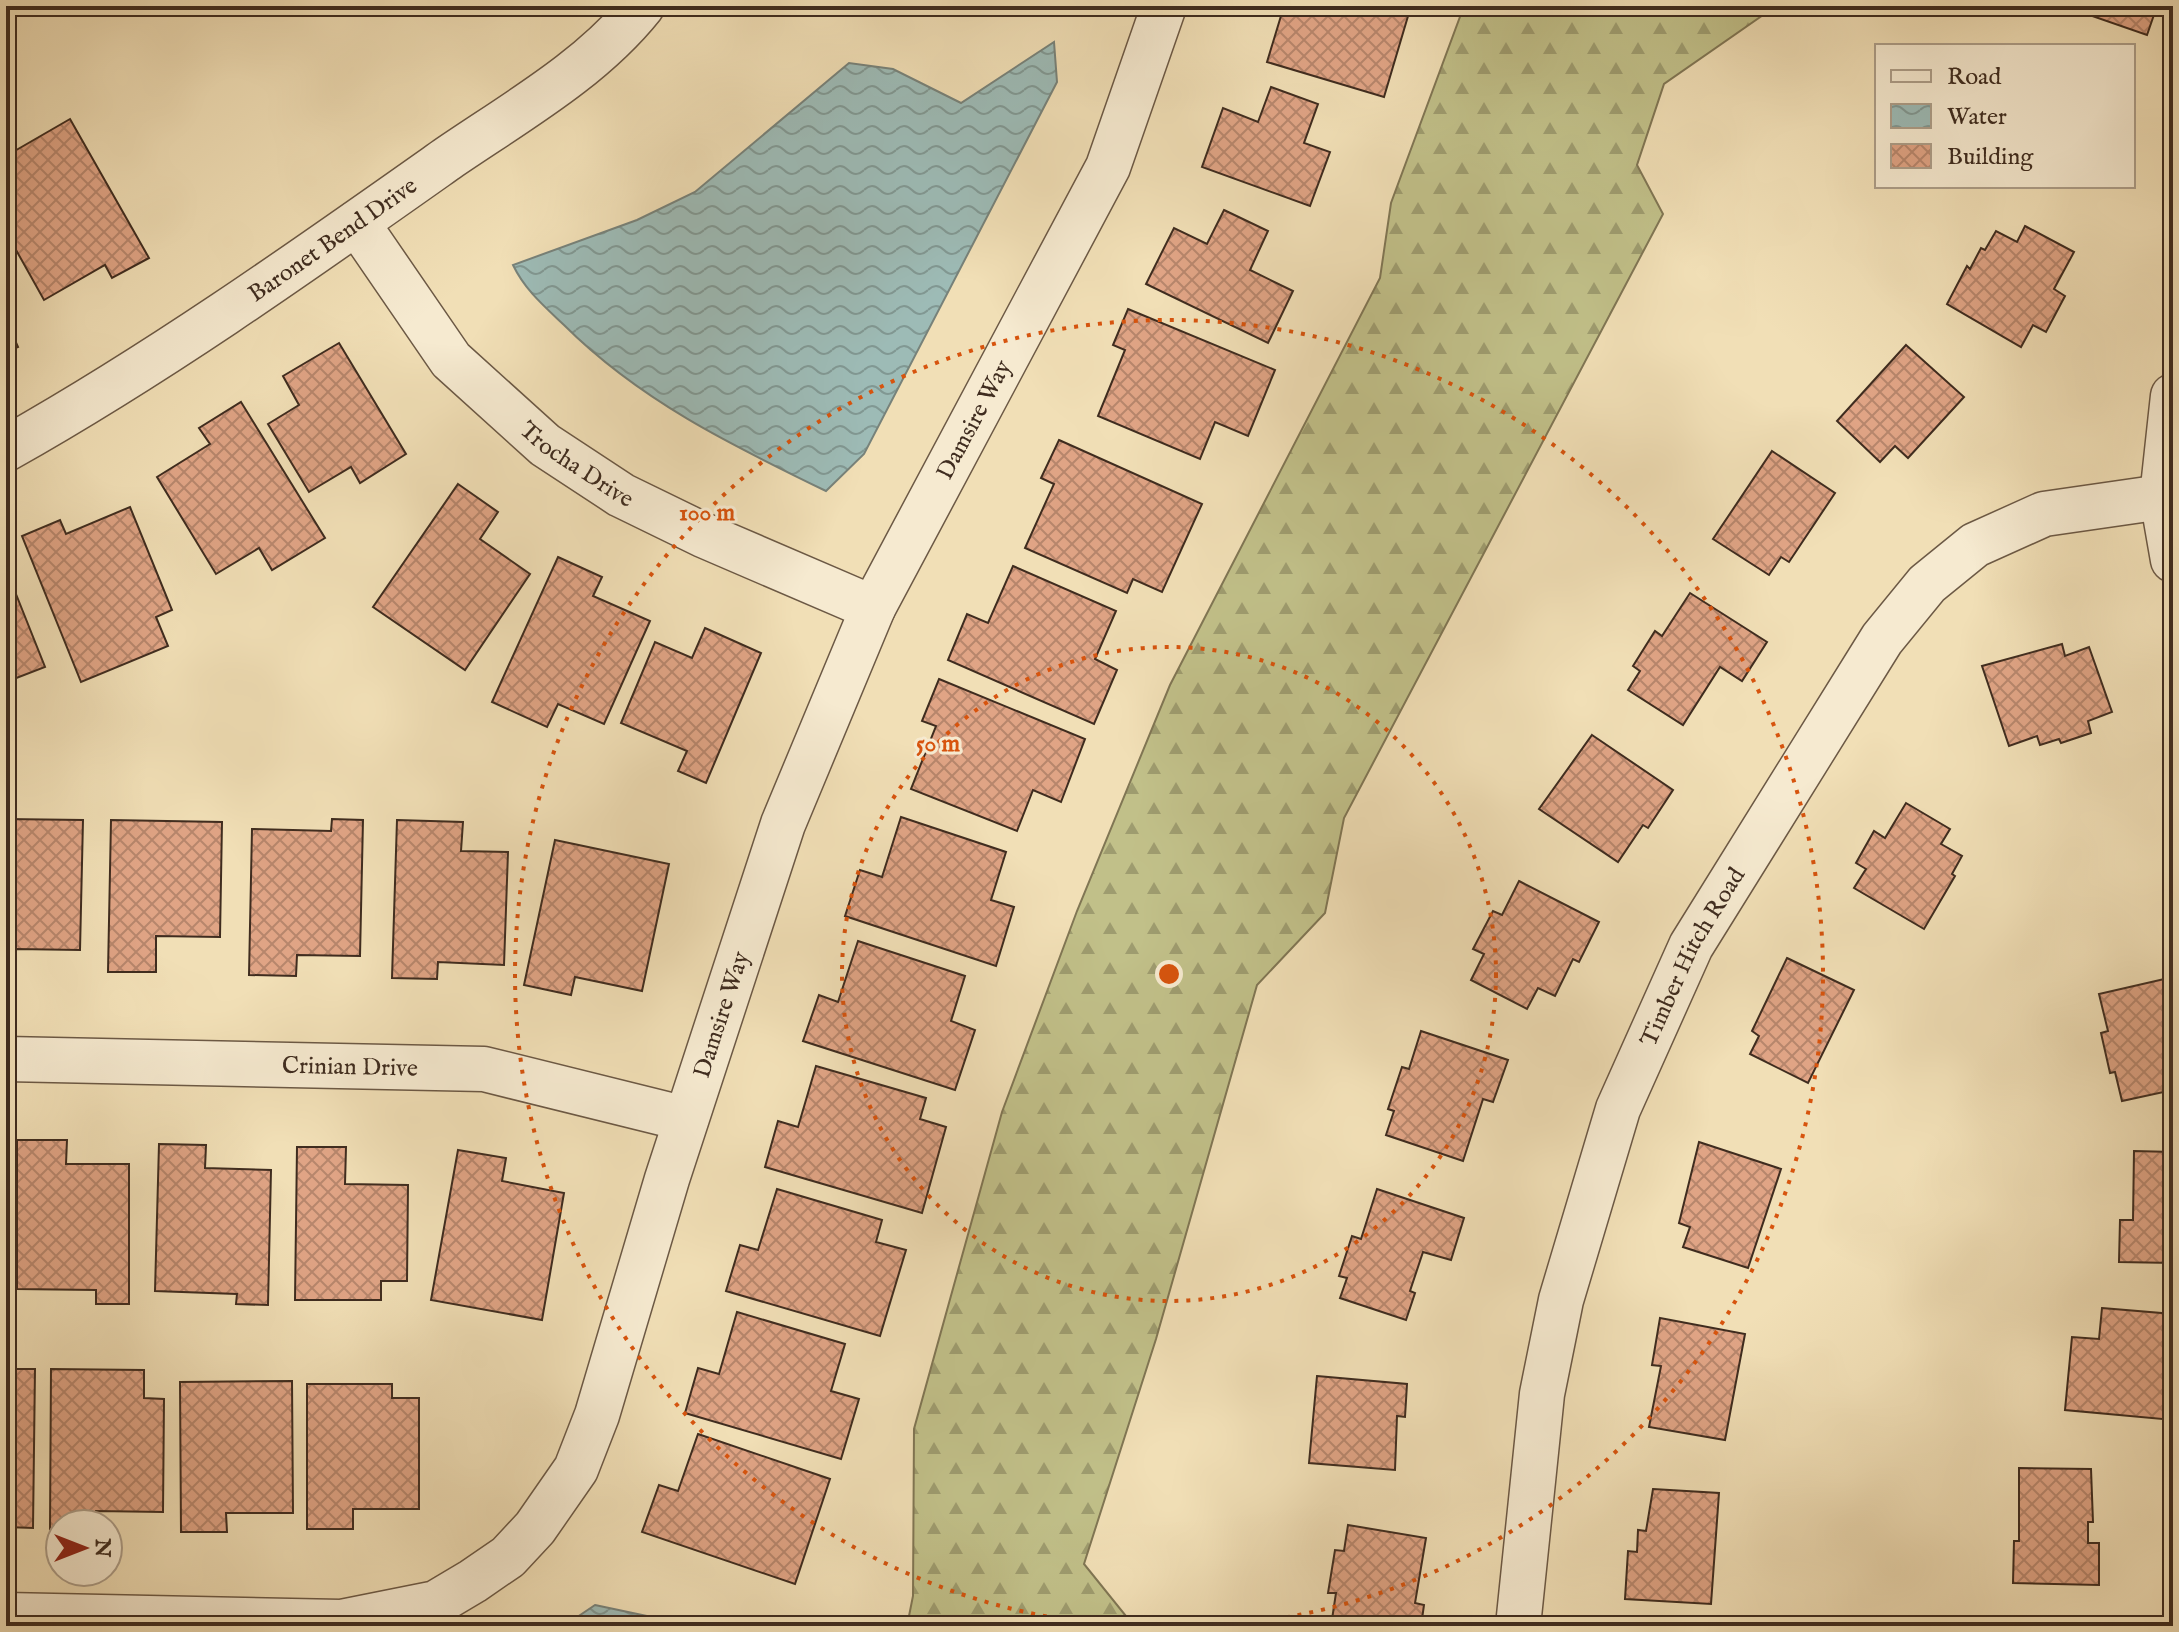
<svg xmlns="http://www.w3.org/2000/svg" width="2179" height="1632" viewBox="0 0 2179 1632" font-family="'IM FELL English',serif">
<defs>
<pattern id="forest-firs" width="22" height="20" patternUnits="userSpaceOnUse" patternTransform="scale(2)"><rect width="22" height="20" fill="#c1c089"/><path d="M5 1l3.5 6h-7zM16 11l3.5 6h-7z" fill="#9e9c6f"/></pattern>
<pattern id="water-waves" width="16" height="10" patternUnits="userSpaceOnUse" patternTransform="scale(2)"><rect width="16" height="10" fill="#9dbbb6"/><path d="M0 5q4-4 8 0t8 0" fill="none" stroke="#819893"/></pattern>
<pattern id="building-cross-hatch" width="8" height="8" patternUnits="userSpaceOnUse" patternTransform="scale(2)"><rect width="8" height="8" fill="#e0a485"/><path d="M0 0l8 8M0 8l8-8" fill="none" stroke="#b7866c"/></pattern>
</defs>
<rect width="100%" height="100%" fill="#f1dfb6"/>
<filter id="stains"><feTurbulence type="fractalNoise" baseFrequency=".0025" numOctaves="4"/><feColorMatrix values="0 0 0 0 .2 0 0 0 0 .09 0 0 0 0 .02 0 0 0 .5 -.17"/></filter>
<radialGradient id="worn" r=".72"><stop offset=".6" stop-color="#630" stop-opacity="0"/><stop offset="1" stop-color="#630" stop-opacity=".3"/></radialGradient>
<!-- forest -->
<path fill="url(#forest-firs)" stroke="#807654" stroke-width="2" d="M1464 6H1776L1664 84 1637 165 1663 214 1344 818 1325 913 1257 985 1156 1339 1084 1564 1134 1626H907L913 1596 914 1429 1002 1112 1077 911 1170 685 1380 278 1391 203Z"/>
<!-- water -->
<g fill="url(#water-waves)" stroke="#77827a" stroke-width="2">
<path d="M1054 42 1057 82 864 454 826 491C731 445 639 400 564 325 544 306 525 290 513 265L637 220 695 192 849 63 893 69 961 103Z"/>
<path d="M595 1605 694 1626H564Z"/>
</g>
<!-- building -->
<g fill="url(#building-cross-hatch)" stroke="#3f2c1f" stroke-width="2">
<path d="M1284 6H1411L1384 97 1267 62Z"/>
<path d="M2074 6H2157L2147 35 2072 9Z"/>
<path d="M1271 87 1318 104 1304 143 1330 152 1310 206 1202 167 1223 108 1258 122Z"/>
<path d="M70 119 149 258 112 278 105 265 44 300 6 232V156Z"/>
<path d="M1224 210 1268 231 1250 270 1293 291 1268 343 1146 284 1174 228 1207 244Z"/>
<path d="M2025 226 2074 252 2054 289 2065 296 2046 332 2033 325 2021 347 1947 304 1967 266 1970 269 1981 248 1985 250 1996 231 2017 242Z"/>
<path d="M1128 309 1275 370 1248 436 1215 422 1200 459 1098 416 1125 350 1113 345Z"/>
<path d="M6 320 18 347 6 352Z"/>
<path d="M339 343 406 454 360 483 351 467 309 492 268 424 299 405 283 376Z"/>
<path d="M1906 345 1964 397 1908 458 1895 446 1880 462 1837 421Z"/>
<path d="M241 402 325 538 272 570 259 548 216 574 157 477 210 444 199 428Z"/>
<path d="M1059 440 1202 504 1162 592 1133 579 1127 593 1025 548 1054 484 1041 478Z"/>
<path d="M1772 451 1835 493 1789 562 1781 557 1769 575 1713 539Z"/>
<path d="M458 484 498 512 480 539 530 574 465 670 373 607Z"/>
<path d="M130 507 172 610 156 617 168 646 81 682 22 536 60 520 66 534Z"/>
<path d="M558 557 602 577 593 596 650 621 604 724 558 704 547 727 492 702Z"/>
<path d="M1013 566 1116 611 1095 659 1117 670 1094 724 948 660 967 614 988 623Z"/>
<path d="M6 569 45 667 6 682Z"/>
<path d="M1690 593 1767 642 1742 681 1720 667 1683 725 1628 690 1640 671 1633 666 1655 631 1662 636Z"/>
<path d="M705 628 761 653 706 783 678 771 687 751 621 723 655 642 692 658Z"/>
<path d="M2062 644 2065 656 2089 647 2112 712 2088 721 2091 733 2061 743 2059 739 2040 745 2037 736 2009 746 1982 666Z"/>
<path d="M939 679 1085 739 1061 802 1033 790 1017 831 911 789 936 726 922 721Z"/>
<path d="M1592 735 1673 790 1648 828 1643 825 1618 862 1539 809Z"/>
<path d="M1906 803 1950 829 1941 844 1962 856 1952 874 1955 876 1924 929 1854 888 1866 869 1856 863 1874 831 1885 838Z"/>
<path d="M901 817 1006 852 991 900 1014 907 996 966 845 916 860 870 882 877Z"/>
<path d="M6 819 83 820 80 950 16 949V971H6Z"/>
<path d="M332 819 363 820 360 956 297 955 296 976 249 975 252 829 331 831Z"/>
<path d="M111 820 222 822 220 937 156 936V972H108Z"/>
<path d="M397 820 463 822 461 851 508 852 504 965 438 962 437 979 392 978Z"/>
<path d="M555 840 669 864 642 991 575 977 571 995 524 985Z"/>
<path d="M1519 881 1599 922 1579 962 1573 959 1555 996 1538 988 1527 1009 1471 980 1484 954 1473 949 1493 911 1502 915Z"/>
<path d="M858 941 965 976 951 1021 975 1030 955 1090 803 1041 819 995 838 1002Z"/>
<path d="M1787 958 1854 990 1808 1083 1750 1054 1759 1036 1752 1031Z"/>
<path d="M2173 977V1090L2122 1101 2115 1072 2110 1073 2101 1033 2108 1031 2099 994Z"/>
<path d="M1421 1031 1508 1060 1493 1102 1483 1099 1463 1161 1386 1135 1394 1111 1388 1109 1402 1067 1409 1069Z"/>
<path d="M816 1066 926 1098 920 1119 946 1127 922 1213 765 1167 778 1121 798 1127Z"/>
<path d="M17 1140H67L66 1164H129V1304H96V1290L17 1289Z"/>
<path d="M1699 1142 1781 1169 1748 1268 1683 1247 1690 1227 1679 1223Z"/>
<path d="M159 1144 206 1145 205 1168 271 1170 268 1305 236 1304 237 1294 155 1291Z"/>
<path d="M297 1147H346L345 1184 408 1185 407 1281H381V1300H295Z"/>
<path d="M458 1150 506 1158 502 1181 564 1193 542 1320 431 1300Z"/>
<path d="M2134 1151 2173 1152V1263L2119 1262 2120 1220H2133Z"/>
<path d="M777 1189 882 1220 876 1242 906 1250 880 1336 726 1291 740 1245 758 1250Z"/>
<path d="M1377 1189 1464 1218 1451 1260 1423 1252 1410 1291 1415 1293 1406 1320 1340 1298 1347 1278 1339 1276 1352 1236 1361 1239Z"/>
<path d="M2102 1308 2173 1314V1420L2065 1410 2072 1337 2099 1339Z"/>
<path d="M737 1312 845 1344 831 1391 859 1399 841 1459 685 1413 698 1368 719 1374Z"/>
<path d="M1660 1318 1745 1334 1725 1440 1649 1427 1661 1366 1652 1365Z"/>
<path d="M6 1369H35L33 1528 6 1527Z"/>
<path d="M51 1369 144 1370V1398L164 1399 163 1512 96 1511V1524H60V1529H50Z"/>
<path d="M1317 1376 1407 1384 1405 1417 1397 1416 1395 1470 1309 1463Z"/>
<path d="M292 1381 293 1513H226L227 1532H181L180 1382Z"/>
<path d="M307 1384H392V1398H419V1509H353V1529H307Z"/>
<path d="M698 1434 830 1479 795 1584 642 1532 659 1485 678 1491Z"/>
<path d="M2019 1468 2091 1469 2093 1522H2088V1543H2099V1585L2013 1583 2014 1541H2019Z"/>
<path d="M1653 1489 1719 1493 1711 1604 1625 1599 1628 1551 1637 1552 1638 1530 1646 1531Z"/>
<path d="M1348 1525 1426 1538 1415 1603 1424 1605 1421 1626H1331L1336 1593H1328L1335 1550 1344 1551Z"/>
</g>
<g fill="none" stroke-linecap="round" stroke-linejoin="round">
<defs>
<g id="street">
<path id="s1" d="M357 223 451 360 545 445 621 495 703 535 873 608"/>
<path d="M2173 396 2162 497 2173 560"/>
<path id="s2" d="M6 449C159 363 304 260 447 159 514 113 591 70 642 6"/>
<path id="s3" d="M6 1059 484 1069 686 1119"/>
<path id="s4" d="M6 1615 341 1622 436 1603 473 1581 508 1557 535 1528 576 1469 597 1415 667 1179 783 824 873 608 1108 167 1164 6"/>
<path id="s5" d="M1518 1626 1542 1394 1561 1300 1618 1109 1691 946 1882 639 1927 584 1975 545 2044 514 2162 497"/>
</g>
</defs>
<!-- street casing -->
<use href="#street" stroke="#6c5945" stroke-width="47"/>
<!-- street -->
<use href="#street" stroke="#f6ead0" stroke-width="44"/>
</g>
<!-- distance rings -->
<g fill="none" stroke="#d7540e" stroke-width="4" stroke-dasharray="4 8">
<circle cx="1169" cy="974" r="327"/>
<path d="M1118 1626A654 654 0 1 1 1220 1626"/>
</g>
<g text-anchor="middle" stroke-width="6" stroke-linejoin="round" paint-order="stroke">
<!-- street labels -->
<g font-size="24" fill="#3f2c1f" stroke="#f6ead0">
<text dy="8" stroke="none"><textPath href="#s2" startOffset="388">Baronet Bend Drive</textPath></text>
<text dy="8" stroke="none"><textPath href="#s4" startOffset="1754">Damsire Way</textPath></text>
<text dy="8" stroke="none"><textPath href="#s1" startOffset="330">Trocha Drive</textPath></text>
<text dy="8" stroke="none"><textPath href="#s5" startOffset="698">Timber Hitch Road</textPath></text>
<text dy="8" stroke="none"><textPath href="#s4" startOffset="1106">Damsire Way</textPath></text>
<text dy="8" stroke="none"><textPath href="#s3" startOffset="344">Crinian Drive</textPath></text>
</g>
</g>
<circle cx="1169" cy="974" r="12" fill="#d7540e" stroke="#f6ead0" stroke-width="4"/>
<g font-size="24" text-anchor="middle" font-weight="bold" fill="#d7540e" stroke="#f6ead0" stroke-width="6" stroke-linejoin="round" paint-order="stroke">
<text x="707" y="520">100 m</text>
<text x="938" y="751">50 m</text>
</g>
<!-- margin -->
<rect width="2179" height="1632" fill="none" stroke="#f1dfb6" stroke-width="32"/>
<rect x="8" y="8" width="2163" height="1616" fill="none" stroke="#3f2c1f" stroke-width="4"/>
<rect x="16" y="16" width="2147" height="1600" fill="none" stroke="#3f2c1f" stroke-width="2"/>
<!-- legend -->
<rect x="1875" y="44" width="260" height="144" fill="#f6ead0" stroke="#ad9e89" stroke-width="2"/>
<rect x="1891" y="70" width="40" height="12" fill="#f6ead0" stroke="#ad9e89" stroke-width="2"/>
<text x="1947" y="84" font-size="24" fill="#3f2c1f">Road</text>
<rect x="1891" y="104" width="40" height="24" fill="url(#water-waves)" stroke="#ad9e89" stroke-width="2"/>
<text x="1947" y="124" font-size="24" fill="#3f2c1f">Water</text>
<rect x="1891" y="144" width="40" height="24" fill="url(#building-cross-hatch)" stroke="#ad9e89" stroke-width="2"/>
<text x="1947" y="164" font-size="24" fill="#3f2c1f">Building</text>
<!-- north arrow -->
<g transform="translate(84 1548) rotate(90)"><circle r="38" fill="#f6ead0" stroke="#ad9e89" stroke-width="2"/>
<path d="M0-6L14 30L0 20L-14 30Z" fill="#8f2418"/>
<text y="-12" font-size="22" font-weight="bold" text-anchor="middle" fill="#3f2c1f">N</text>
</g>
<rect width="100%" height="100%" filter="url(#stains)"/>
<rect width="100%" height="100%" fill="url(#worn)"/>
</svg>
